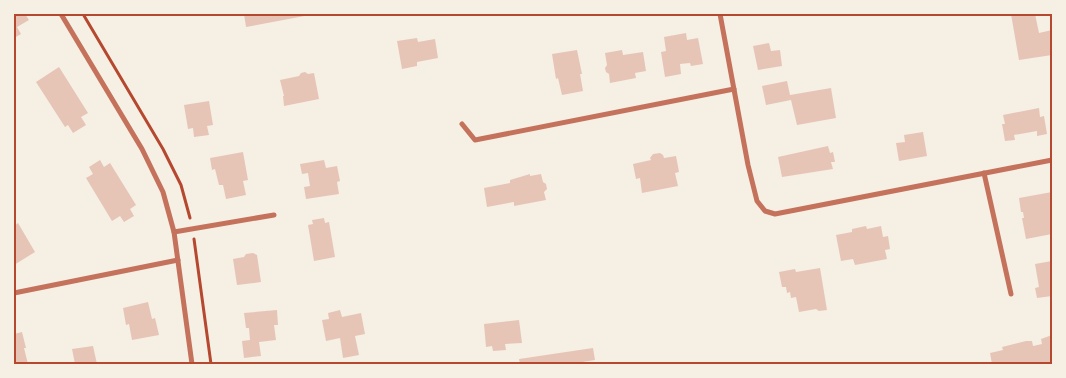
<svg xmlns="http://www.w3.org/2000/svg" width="1066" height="378" viewBox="0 0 1066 378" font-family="'Nunito Sans',sans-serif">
<rect width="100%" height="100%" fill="#f6efe4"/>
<!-- building -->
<g fill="#e6c5b7">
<path d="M14 14H25L29 20 17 27 21 34 14 38Z"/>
<path d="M244 14H310V15L246 27Z"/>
<path d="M1011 14H1035L1039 33 1052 30V55L1019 60Z"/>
<path d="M686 33 687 40 698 38 703 64 691 66 690 63 680 64 681 74 665 77 661 52 666 51 664 37Z"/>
<path d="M417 38 418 42 435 39 438 58 417 62V66L402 69 397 41Z"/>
<path d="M769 43 771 51 780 50 782 66 758 70 753 46Z"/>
<path d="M577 50 582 74H580L583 91 562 95 558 78 556 79 552 54Z"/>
<path d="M622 50 623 55 643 52 646 71 635 73 636 78 610 83 609 74 606 72 605 68 607 65 605 53Z"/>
<path d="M59 67 88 113 81 117 86 125 73 133 68 125 65 127 36 82Z"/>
<path d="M305 72 308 74 314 73 319 99 284 106 283 96H284L280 80 299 76 301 73Z"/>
<path d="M787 81 790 95 831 88 836 118 797 125 791 100 766 105 762 86Z"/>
<path d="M209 101 213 125 207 126 209 135 194 137 193 128 188 129 184 105Z"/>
<path d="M1039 108 1040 117 1044 116 1047 134 1037 136V131L1014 135 1015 140 1005 141 1002 124H1005L1003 115Z"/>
<path d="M923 132 927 156 899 161 896 143 905 142 904 135Z"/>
<path d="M828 146 830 153 833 152 835 162H831L833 169 782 177 778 157Z"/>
<path d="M243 152 248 180 243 181 246 195 226 199 223 185H219L215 169 212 170 210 158Z"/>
<path d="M660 153 663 155 664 158 676 156 679 172 675 173 678 186 642 193 640 178 636 179 633 164 651 160 650 158 653 154Z"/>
<path d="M100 160 104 167 110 163 136 205 130 209 134 216 124 222 120 216 112 221 86 178 93 174 89 167Z"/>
<path d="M324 160 326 168 337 166 340 181 337 182 339 194 306 199 304 187 310 186 308 173 302 174 300 164Z"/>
<path d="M530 174V176L541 174 543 182 546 184 547 189 544 192 546 200 514 206V202L487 207 484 188 510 183V180Z"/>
<path d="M1052 192V234L1026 239 1022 218H1024L1023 212H1021L1019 198Z"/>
<path d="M324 218 325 223 329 222 335 257 314 261 308 225 313 224 312 220Z"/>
<path d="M18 223 35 252 14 265V226Z"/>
<path d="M866 226 867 229 881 226 883 237 888 236 890 249 885 250 887 259 855 265 853 259 841 261 836 235 852 232V229Z"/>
<path d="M253 253 257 255 261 282 237 285 233 259 244 257 246 254Z"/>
<path d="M1052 261V296L1037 298 1035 288 1039 287 1035 264Z"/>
<path d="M820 268 827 310 819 311 816 309 799 312 796 297 791 298 790 292 787 293 786 287H782L779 272 795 269 796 272Z"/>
<path d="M148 302 152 319 155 318 159 335 132 340 129 324 126 325 123 308Z"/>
<path d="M277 310 278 325H274L276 340 259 342 261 356 244 358 242 341 250 340 249 328H246L244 313Z"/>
<path d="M340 310 342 317 361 313 365 334 355 336 359 355 343 358 340 338 326 341 322 320 329 319 328 313Z"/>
<path d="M519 320 522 343 505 344 506 350 493 351 492 346 486 347 484 324Z"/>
<path d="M22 332 26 348H24L28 364H14V334Z"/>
<path d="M1052 335V364H992L990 353 1003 350 1002 347 1026 341H1032L1033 346 1042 344 1041 339Z"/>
<path d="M93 346 97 364H75L72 349Z"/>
<path d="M593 348 595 360 570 364H520L519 359Z"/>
</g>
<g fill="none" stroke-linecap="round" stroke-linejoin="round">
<!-- path -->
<g stroke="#b5482f" stroke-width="3">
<path d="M83 14 163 149 181 185 190 218"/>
<path d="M194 239 211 364"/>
</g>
<!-- minor -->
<g stroke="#c5725c" stroke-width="5">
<path d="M61 14 142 149 163 192 174 232 192 364"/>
<path d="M720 14 748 165 757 201 765 211 775 214 1052 160"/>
<path d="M462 124 475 140 734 89"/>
<path d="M984 173 1011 294"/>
<path d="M174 232 274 215"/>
<path d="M14 293 178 260"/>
</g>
</g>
<!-- border -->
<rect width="1066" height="378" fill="none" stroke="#f6efe4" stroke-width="30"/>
<rect x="15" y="15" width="1036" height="348" fill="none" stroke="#b5482f" stroke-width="2"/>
</svg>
